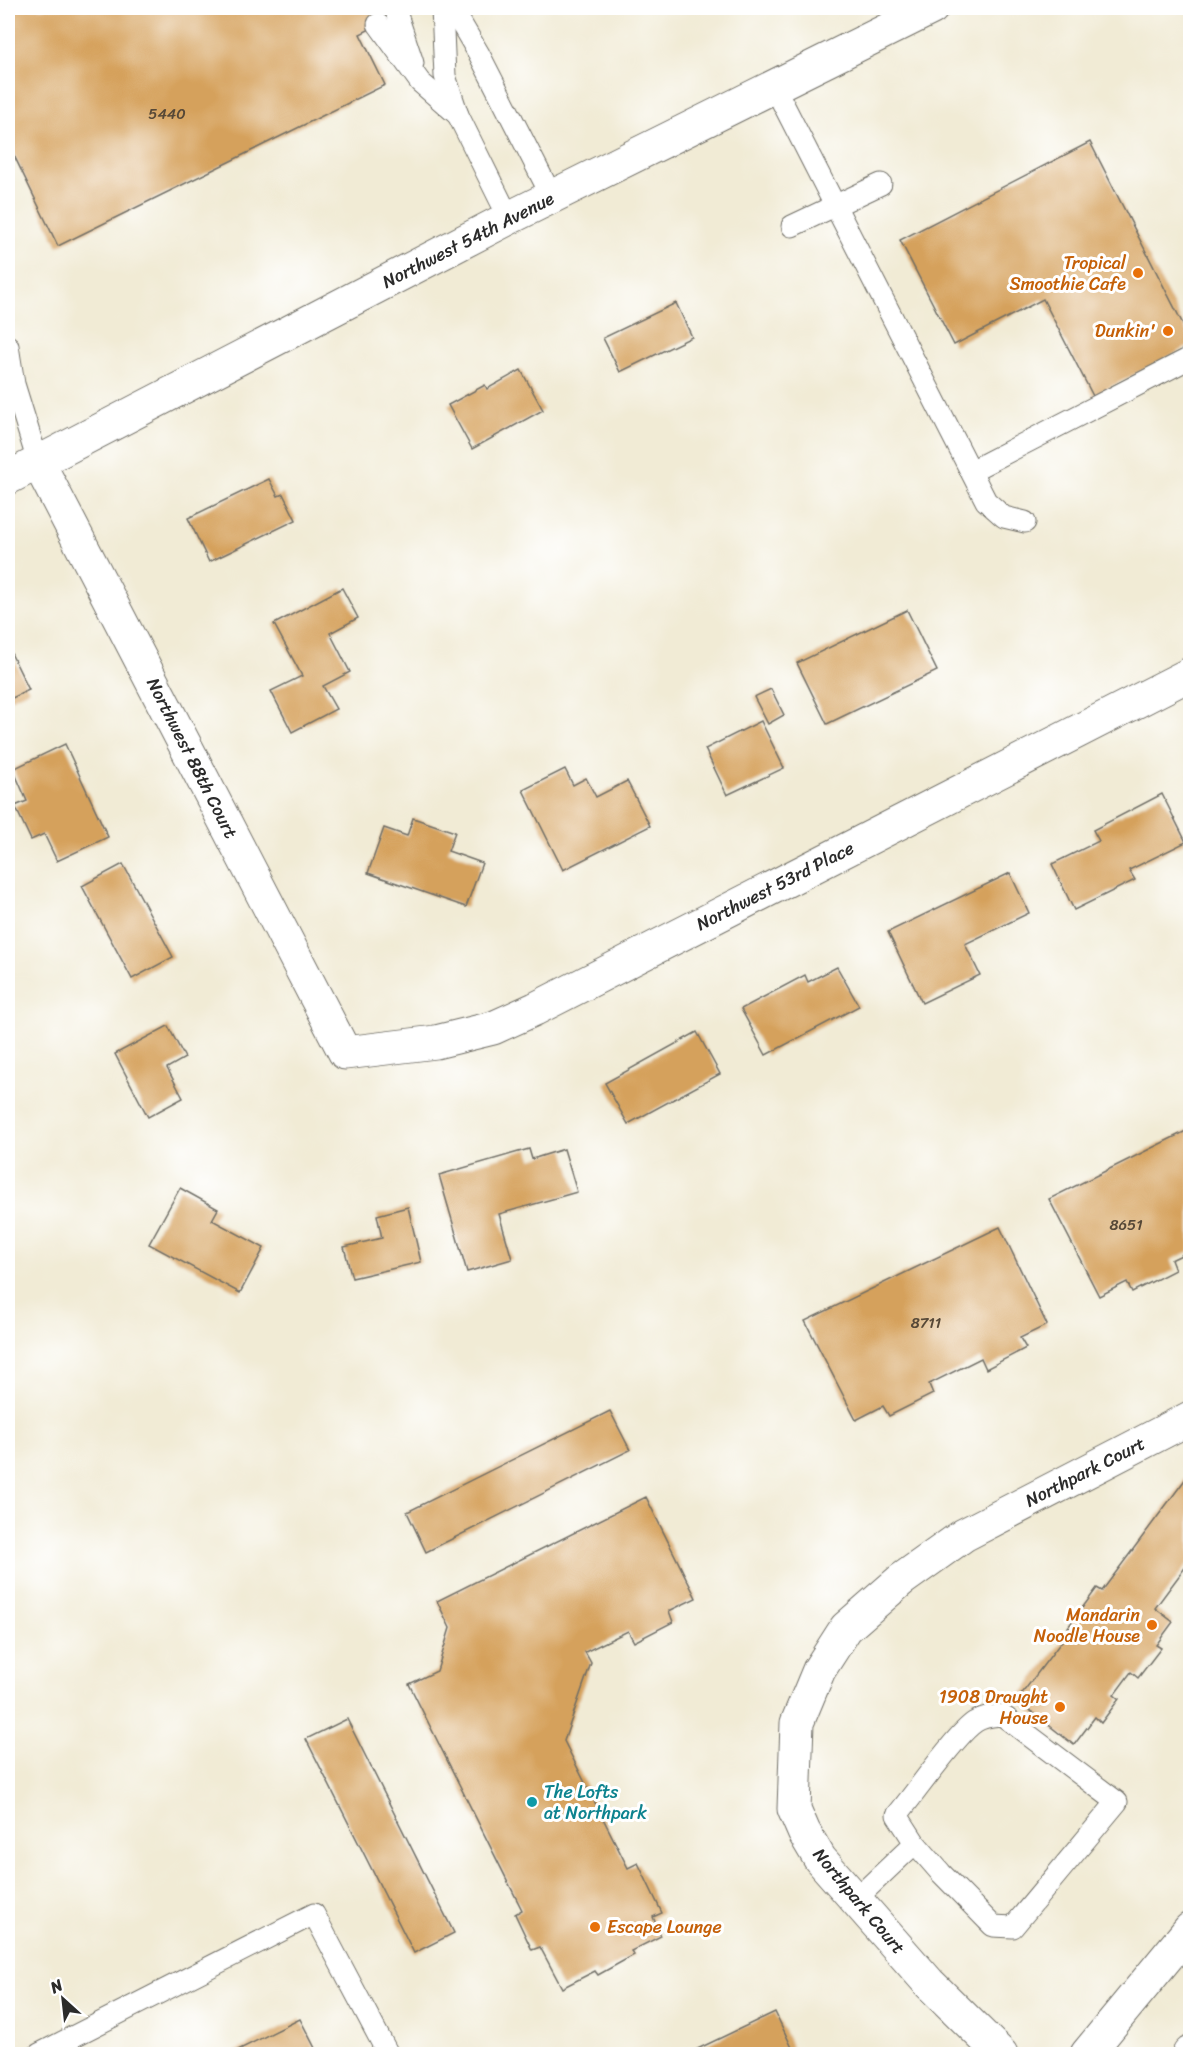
<svg xmlns="http://www.w3.org/2000/svg" width="1198" height="2062" viewBox="0 0 1198 2062" font-family="Sriracha,sans-serif">
<rect width="100%" height="100%" fill="#fff"/>
<filter id="ink" filterUnits="userSpaceOnUse"><feTurbulence type="fractalNoise" baseFrequency=".0167" numOctaves="2"/><feDisplacementMap in="SourceGraphic" scale="12" xChannelSelector="R" yChannelSelector="G"/><feConvolveMatrix kernelMatrix="1 2 1 2 8 2 1 2 1" color-interpolation-filters="sRGB"/></filter>
<filter id="wash" filterUnits="userSpaceOnUse"><feTurbulence type="fractalNoise" baseFrequency=".008" numOctaves="4" result="noise"/><feDisplacementMap in="SourceGraphic" scale="24" xChannelSelector="R" yChannelSelector="G"/><feGaussianBlur stdDeviation="1.35" result="paint"/><feColorMatrix in="noise" values="0 0 0 0 0 0 0 0 0 0 0 0 0 0 0 0 0 1.4 0 .05"/><feComposite in="paint" operator="in"/></filter>
<g filter="url(#wash)">
<rect width="100%" height="100%" fill="#f1ebd5"/>
<g id="blocks">
<!-- building -->
<g fill="#d5a15c">
<path d="M8 8H412L360 34 385 85 58 246 8 143Z"/>
<path d="M1090 142 1190 338V346L1093 396 1043 299 954 345 900 240Z"/>
<path d="M676 303 692 337 620 372 603 338Z"/>
<path d="M521 370 543 410 472 449 448 405 485 385 487 389Z"/>
<path d="M269 479 278 496 283 494 296 520 209 562 188 518Z"/>
<path d="M342 588 358 618 330 633 350 672 323 686 336 709 292 732 271 691 302 676 274 624Z"/>
<path d="M907 610 937 671 827 724 797 663Z"/>
<path d="M8 647 29 690 8 700Z"/>
<path d="M771 689 784 715 768 724 754 697Z"/>
<path d="M761 721 784 768 727 795 705 749Z"/>
<path d="M65 744 108 837 57 861 44 834 31 840 15 806 27 801 13 769Z"/>
<path d="M565 769 573 785 586 778 596 797 627 781 650 826 563 870 523 790Z"/>
<path d="M1162 794 1186 842 1129 870 1135 880 1074 910 1052 864 1099 841 1093 830Z"/>
<path d="M413 818 455 832 448 851 482 863 466 907 368 873 384 828 407 836Z"/>
<path d="M123 864 173 957 132 979 82 886Z"/>
<path d="M1010 873 1029 913 965 944 980 975 922 1003 888 932Z"/>
<path d="M837 967 859 1006 766 1055 741 1009 805 975 808 982Z"/>
<path d="M168 1026 185 1058 167 1068 183 1098 148 1117 115 1054Z"/>
<path d="M697 1032 720 1074 628 1124 605 1083Z"/>
<path d="M1190 1129V1251L1171 1260 1175 1270 1132 1292 1127 1282 1099 1296 1049 1199Z"/>
<path d="M529 1149 532 1159 564 1149 577 1192 499 1214 512 1259 467 1272 439 1175Z"/>
<path d="M180 1188 218 1209 212 1220 264 1248 240 1293 149 1244Z"/>
<path d="M408 1207 421 1262 352 1278 344 1247 382 1238 377 1215Z"/>
<path d="M1000 1227 1047 1325 1020 1338 1026 1348 986 1369 981 1358 929 1384 933 1394 889 1416 883 1406 856 1420 805 1321Z"/>
<path d="M610 1411 630 1450 426 1552 407 1512Z"/>
<path d="M1187 1477 1190 1480V1561L1155 1608 1173 1622 1156 1645 1161 1648 1138 1678 1131 1672 1114 1695 1119 1699 1101 1723 1095 1717 1074 1745 1017 1700 1071 1629 1068 1627 1097 1588 1102 1591Z"/>
<path d="M646 1497 696 1598 669 1611 673 1622 634 1642 628 1631 585 1652 591 1663 564 1741 628 1868 638 1863 662 1913 653 1917 661 1936 631 1951 634 1955 598 1975 595 1971 562 1988 540 1947 532 1950 515 1914 522 1910 409 1684 437 1671 450 1628 437 1601Z"/>
<path d="M347 1719 454 1933 414 1953 306 1739Z"/>
<path d="M775 2012 795 2054H687Z"/>
<path d="M300 2019 318 2054H230Z"/>
</g>
</g>
</g>
<g filter="url(#ink)">
<use href="#blocks" fill-opacity="0" stroke="#706e66" stroke-width="1.5"/>
<g fill="none" stroke-linecap="round" stroke-linejoin="round">
<defs>
<g id="lane">
<path d="M442 8 445 76 458 115 509 218"/>
<path d="M452 8 479 54 552 197"/>
<path d="M397 15 413 63"/>
<path d="M378 24 420 82 458 115"/>
<path d="M774 86 986 501 1004 517 1025 522"/>
<path d="M792 226 881 184"/>
<path d="M8 346 14 384 38 462"/>
<path d="M971 471 1190 358"/>
<path d="M855 1900 915 1843 897 1815C915 1794 956 1734 975 1722 984 1716 993 1716 1002 1715L1117 1802 1013 1927 993 1926 941 1873 915 1843"/>
<path d="M39 2054 314 1914 388 2054"/>
</g>
<g id="street">
<path d="M38 462 345 1053 436 1042 493 1028 535 1009 1190 674"/>
<path d="M1001 2054 929 1983 820 1859 804 1832 794 1809 797 1723 819 1670 846 1628 901 1580 964 1535 1190 1418"/>
</g>
<g id="secondary">
<path d="M8 478 509 218 932 8"/>
<path d="M1087 2054 1190 1929"/>
<path d="M1189 2054 1190 2053"/>
</g>
</defs>
<!-- lane casing -->
<use href="#lane" stroke="#706e66" stroke-width="23"/>
<!-- street casing -->
<use href="#street" stroke="#706e66" stroke-width="35"/>
<!-- secondary casing -->
<use href="#secondary" stroke="#706e66" stroke-width="35"/>
<!-- lane -->
<use href="#lane" stroke="#fff" stroke-width="21"/>
<!-- street -->
<use href="#street" stroke="#fff" stroke-width="33"/>
<!-- secondary -->
<use href="#secondary" stroke="#fff" stroke-width="33"/>
</g>
</g>
<!-- markers -->
<g fill="#e8710a" stroke="#fff" stroke-width="2">
<circle cx="1138" cy="273" r="6"/>
<circle cx="1168" cy="331" r="6"/>
<circle cx="1152" cy="1625" r="6"/>
<circle cx="1060" cy="1707" r="6"/>
<circle cx="595" cy="1927" r="6"/>
</g>
<circle fill="#0f9aa8" stroke="#fff" stroke-width="2" cx="532" cy="1802" r="6"/>
<g text-anchor="middle" stroke-width="6" stroke-linejoin="round" paint-order="stroke">
<!-- number labels -->
<g font-size="15" fill="#564837">
<text x="167" y="119">5440</text>
<text x="1126" y="1230">8651</text>
<text x="926" y="1328">8711</text>
</g>
<!-- street labels -->
<g font-size="18" fill="#2b2b2b" stroke="#fff">
<text transform="translate(468 240) rotate(-27)" y="6">Northwest 54th Avenue</text>
<text transform="translate(192 758) rotate(63)" y="6">Northwest 88th Court</text>
<text transform="translate(775 886) rotate(-27)" y="6">Northwest 53rd Place</text>
<text transform="translate(1085 1472) rotate(-27)" y="6">Northpark Court</text>
<text transform="translate(859 1901) rotate(50)" y="6">Northpark Court</text>
</g>
<!-- food labels -->
<g font-size="18" fill="#c56008" stroke="#fff" text-anchor="end">
<text x="1126" y="269">Tropical<tspan x="1126" dy="21">Smoothie Cafe</tspan></text>
<text x="1156" y="337">Dunkin'</text>
<text x="1140" y="1621">Mandarin<tspan x="1140" dy="21">Noodle House</tspan></text>
<text x="1048" y="1703">1908 Draught<tspan x="1048" dy="21">House</tspan></text>
<text x="607" y="1933" text-anchor="start">Escape Lounge</text>
</g>
<!-- culture labels -->
<g font-size="18" fill="#0d838f" stroke="#fff" text-anchor="start">
<text x="544" y="1798">The Lofts<tspan x="544" dy="21">at Northpark</tspan></text>
</g>
</g>
<!-- margin -->
<rect width="1198" height="2062" fill="none" stroke="#fff" stroke-width="30"/>
<!-- north arrow -->
<g transform="translate(63 1999) rotate(333)" stroke="#ffffff" stroke-width="4.5" paint-order="stroke">
<path d="M0-4.5L10 22L0 15L-10 22Z" fill="#2b2b2b"/>
<text y="-9" font-size="16" font-weight="bold" text-anchor="middle" fill="#2b2b2b">N</text>
</g>
</svg>
